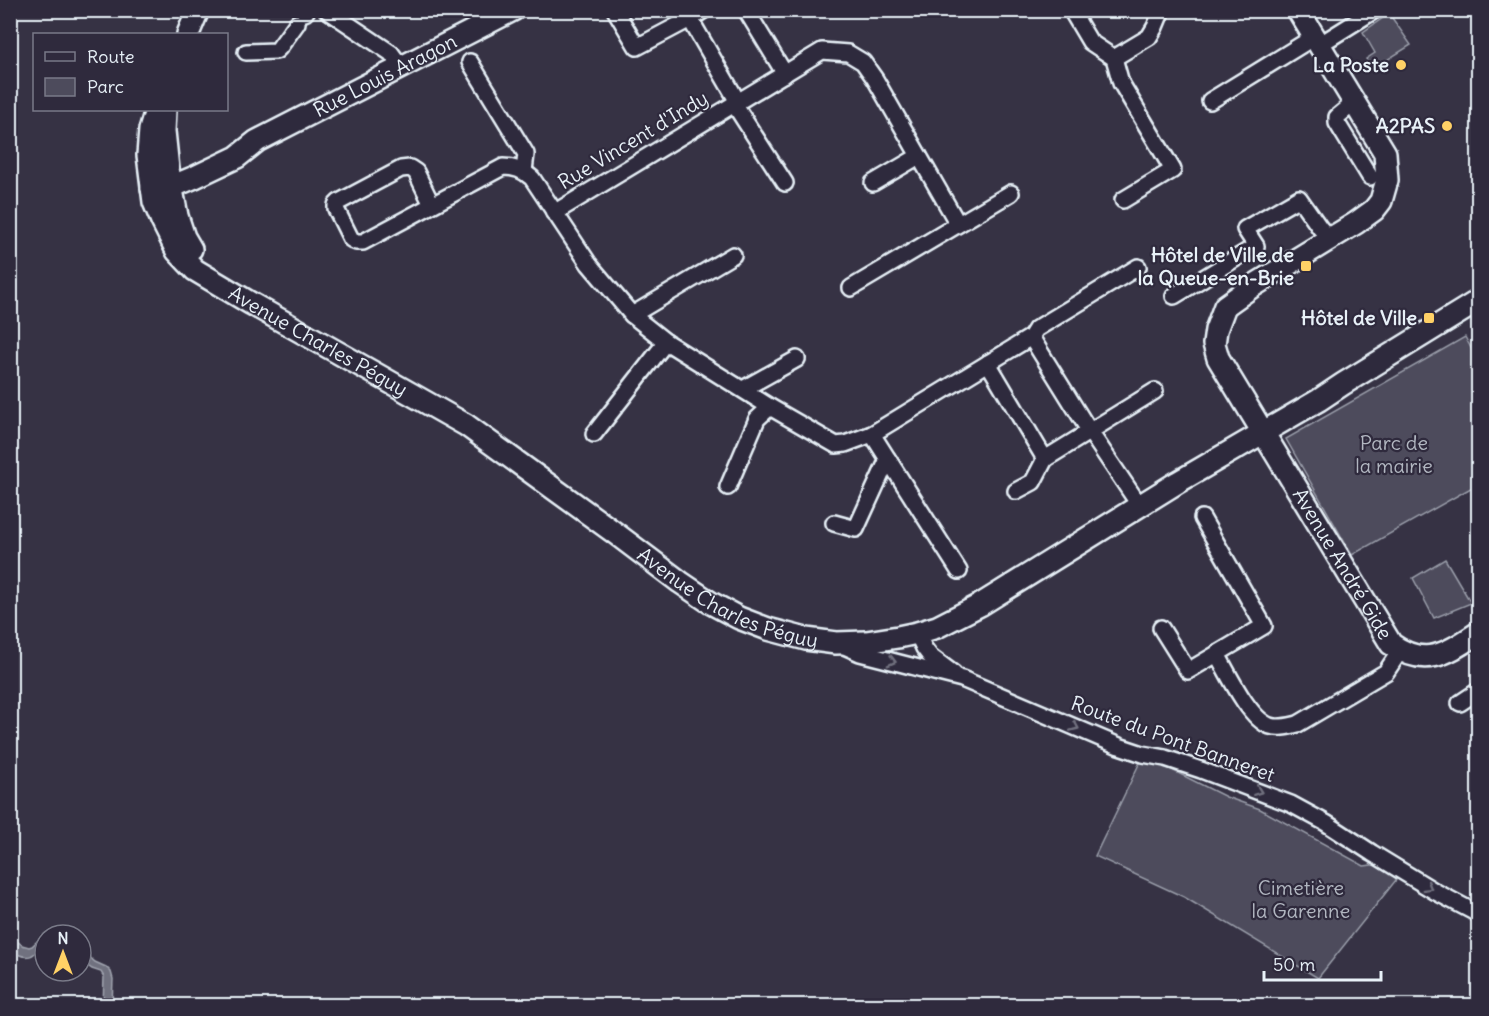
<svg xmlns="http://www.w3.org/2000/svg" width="1489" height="1016" viewBox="0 0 1489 1016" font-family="Delius,sans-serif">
<rect width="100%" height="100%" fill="#363244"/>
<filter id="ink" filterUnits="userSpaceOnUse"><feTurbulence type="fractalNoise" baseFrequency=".0167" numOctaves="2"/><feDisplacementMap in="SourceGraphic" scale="12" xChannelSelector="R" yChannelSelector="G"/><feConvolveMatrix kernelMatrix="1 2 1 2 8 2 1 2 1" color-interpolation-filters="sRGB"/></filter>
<g filter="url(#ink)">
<!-- green -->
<g fill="#4d4b5c" stroke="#9a9eaa" stroke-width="1.5">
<path d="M1390 15 1411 45 1385 61 1386 64 1373 72 1366 59 1375 53 1363 32 1386 16Z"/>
<path d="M1465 337 1478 361V484L1352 555 1286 439Z"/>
<path d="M1445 559 1471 603 1434 618 1413 578Z"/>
<path d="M1141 760 1162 765 1226 797 1260 809 1364 866 1380 864 1400 875 1318 978 1184 897 1095 856Z"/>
</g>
<!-- water -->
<g fill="#70717f" stroke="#a0a4af" stroke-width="1.5">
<path d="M56 931H62L71 935H45V943C35 952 33 961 17 954L14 945 11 943V936L22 945 29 947 32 946 46 933Z"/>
<path d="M81 949 95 962 106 967 111 972 113 979 112 1005H103L104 977 101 972 92 969 81 961Z"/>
</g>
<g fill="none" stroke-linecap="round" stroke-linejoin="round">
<defs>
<g id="street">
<path d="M327 10 391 53 402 68"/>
<path d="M615 10 637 47 690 19"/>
<path d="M704 10 690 19 738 102"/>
<path d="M746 10 785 74"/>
<path d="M1071 10 1090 42 1114 58 1121 83 1173 170 1123 200"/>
<path d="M305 13 307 10"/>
<path d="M1319 45 1375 10"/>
<path d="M246 52 276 51 279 48 297 23"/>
<path d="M1114 58 1149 37 1155 27 1162 10"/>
<path d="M470 62 526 154 524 171"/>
<path d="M1210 101 1314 37"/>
<path d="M1354 103 1337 117V123L1370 177"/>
<path d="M734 104 785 183"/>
<path d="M873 183 919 156"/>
<path d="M432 205 416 172 410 168 401 169 339 202 336 205V209L351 239 356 242H363L503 167C515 167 523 170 532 178L589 264 632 315 666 342 770 407 836 445 845 444 872 434 1031 337 1036 329 1138 267"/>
<path d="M554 213 822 51 848 53 863 62 875 79 958 224"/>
<path d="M851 288 1011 193"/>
<path d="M1174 296 1256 246 1245 229 1299 198 1320 228 1329 238"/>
<path d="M632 315 733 255"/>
<path d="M1031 337 1090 432 1140 506"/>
<path d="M988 363 1045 459 1155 391"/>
<path d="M743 389 797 359"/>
<path d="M594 434 666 342"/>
<path d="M872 434 959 571"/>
<path d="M728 487 757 419 770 407"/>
<path d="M1016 491 1033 482 1045 459"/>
<path d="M834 523 856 529 888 459"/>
<path d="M1161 628 1188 671 1264 626 1202 518"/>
<path d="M917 633 924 648 930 656 954 674"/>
<path d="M842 645 860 653 962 679 1119 746 1143 754 1165 758 1201 770 1291 804 1326 823 1372 853 1436 892 1478 914"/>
<path d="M1217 654C1228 673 1249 719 1270 726 1279 729 1289 726 1298 724L1386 672 1400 651"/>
<path d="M1460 703 1478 691"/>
</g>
<g id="secondary">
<path id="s1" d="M1298 10 1385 153 1387 180 1381 201 1374 210 1356 223 1253 286 1225 306 1216 330 1214 344 1218 358 1391 644C1426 669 1447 653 1478 633"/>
<path d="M188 34 198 10"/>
<path id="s2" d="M156 110 150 130 148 155 154 202 162 221 177 251 195 270 252 304 466 425 615 533 680 582 711 603 739 618 768 629 806 639 836 643 866 642 898 637 917 633 937 627 980 605 1178 482 1319 400 1343 384 1478 301"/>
<path d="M165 110 164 131 168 169 177 216 184 237 191 249"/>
<path id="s3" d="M152 189 171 187 195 177 237 157 257 141 513 10"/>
</g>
</defs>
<!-- street casing -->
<use href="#street" stroke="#e8f1f8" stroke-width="20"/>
<!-- secondary casing -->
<use href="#secondary" stroke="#e8f1f8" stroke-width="26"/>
<!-- street -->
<use href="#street" stroke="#2f2a3d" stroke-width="15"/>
<!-- secondary -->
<use href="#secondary" stroke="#2f2a3d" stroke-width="21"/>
</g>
<!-- one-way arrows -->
<defs><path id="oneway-chevron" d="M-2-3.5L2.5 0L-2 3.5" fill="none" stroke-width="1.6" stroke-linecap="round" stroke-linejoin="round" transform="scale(1.5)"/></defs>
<g stroke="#70707e">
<use href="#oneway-chevron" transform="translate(892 661) rotate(15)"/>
<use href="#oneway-chevron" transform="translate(1075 727) rotate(23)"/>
<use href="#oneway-chevron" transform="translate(1258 791) rotate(21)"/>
<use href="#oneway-chevron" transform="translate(1428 887) rotate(31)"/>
</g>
</g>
<!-- markers -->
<g fill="#ffd166" stroke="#2f2a3d" stroke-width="2">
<circle cx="1401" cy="65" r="6"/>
<circle cx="1447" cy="126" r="6"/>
<rect x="1300" y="260" width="12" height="12" rx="3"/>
<rect x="1423" y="312" width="12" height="12" rx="3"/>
</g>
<g text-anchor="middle" stroke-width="4.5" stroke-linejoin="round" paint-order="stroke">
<!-- poi labels -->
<g font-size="20" font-weight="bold" fill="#e8f1f8" stroke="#2f2a3d" text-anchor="end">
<text x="1389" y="72">La Poste</text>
<text x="1435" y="133">A2PAS</text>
<text x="1294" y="262">Hôtel de Ville de<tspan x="1294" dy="23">la Queue-en-Brie</tspan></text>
<text x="1417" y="325">Hôtel de Ville</text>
</g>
<!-- street labels -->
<g font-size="20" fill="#e8f1f8" stroke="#2f2a3d">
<text dy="7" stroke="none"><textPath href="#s3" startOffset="261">Rue Louis Aragon</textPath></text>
<text transform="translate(633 140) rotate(-31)" y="7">Rue Vincent d'Indy</text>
<text dy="7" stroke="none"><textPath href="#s2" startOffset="316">Avenue Charles Péguy</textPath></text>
<text dy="7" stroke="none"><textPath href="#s1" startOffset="700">Avenue André Gide</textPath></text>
<text dy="7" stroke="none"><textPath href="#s2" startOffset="802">Avenue Charles Péguy</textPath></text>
<text transform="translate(1173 739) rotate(20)" y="7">Route du Pont Banneret</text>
</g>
<!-- park labels -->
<g font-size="20" fill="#b2b7c1" stroke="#2f2a3d">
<text x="1394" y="450">Parc de<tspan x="1394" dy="23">la mairie</tspan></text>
<text x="1301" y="895">Cimetière<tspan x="1301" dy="23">la Garenne</tspan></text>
</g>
</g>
<!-- margin -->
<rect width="1489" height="1016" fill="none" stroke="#2f2a3d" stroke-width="36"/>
<rect x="18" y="18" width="1453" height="980" fill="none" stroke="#e8f1f8" stroke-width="2" filter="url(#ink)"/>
<!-- legend -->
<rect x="33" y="33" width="195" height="78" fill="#2f2a3d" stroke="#797a88" stroke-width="1.5"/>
<rect x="45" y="52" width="30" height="9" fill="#2f2a3d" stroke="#797a88" stroke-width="1.5"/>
<text x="87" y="63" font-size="18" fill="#e8f1f8">Route</text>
<rect x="45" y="78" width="30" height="18" fill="#4d4b5c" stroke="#797a88" stroke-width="1.5"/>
<text x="87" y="93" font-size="18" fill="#e8f1f8">Parc</text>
<!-- north arrow -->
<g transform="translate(63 953)"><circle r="28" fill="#2f2a3d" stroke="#797a88" stroke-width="1.5"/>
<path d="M0-4.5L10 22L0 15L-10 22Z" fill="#ffd166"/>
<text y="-9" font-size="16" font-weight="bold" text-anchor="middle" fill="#e8f1f8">N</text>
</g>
<!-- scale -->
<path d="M1264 971v9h117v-9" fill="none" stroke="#e8f1f8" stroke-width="3"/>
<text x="1273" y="971" font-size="18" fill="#e8f1f8" stroke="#2f2a3d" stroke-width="4.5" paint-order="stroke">50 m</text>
</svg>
